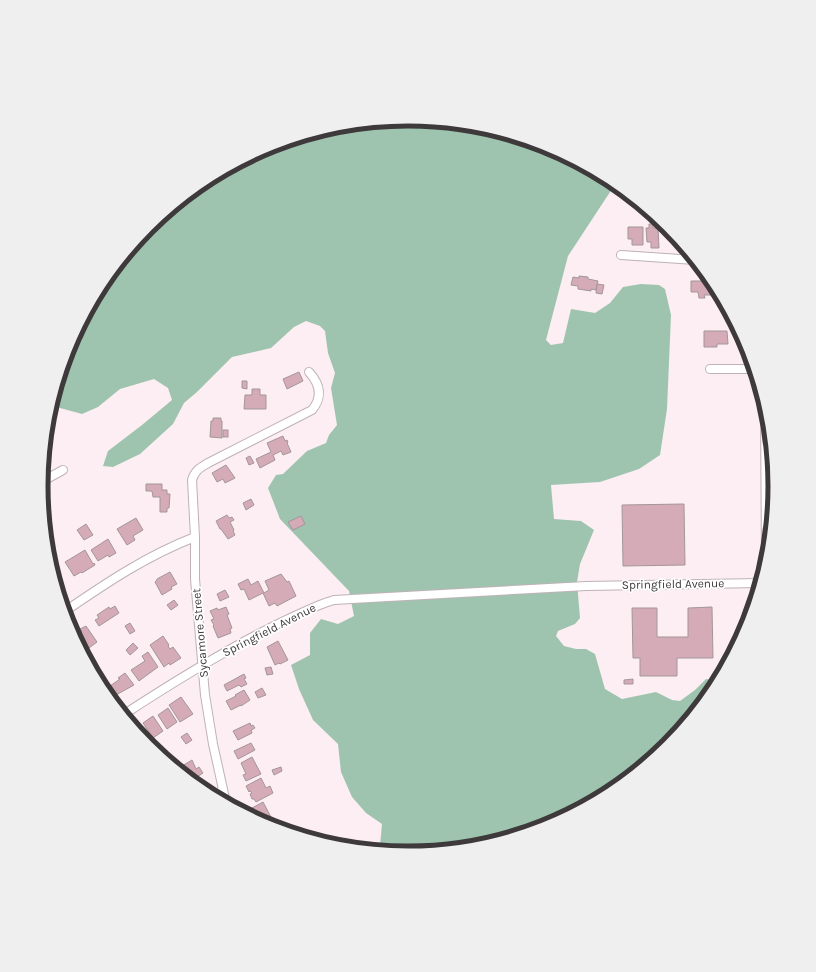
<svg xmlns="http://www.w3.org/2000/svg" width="816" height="972" viewBox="0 0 816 972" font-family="Karla,sans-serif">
<rect width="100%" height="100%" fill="#fceef2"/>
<!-- water -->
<path fill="#9ec4af" d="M408 119 480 126 549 147 600 174 612 189 568 256 546 340 551 345 563 343 571 309 595 313 610 303 623 287 641 284 659 285 665 289 671 315 667 409 660 455 639 469 600 482 551 485 554 519 581 521 594 530 580 564 577 582 580 618 575 624 558 631 556 636 564 646 576 649H586L595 654 605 689 622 699 656 692 672 700 680 701 695 690 706 679 718 681 713 690 667 746 612 791 548 825 479 846 408 853 379 850 380 846 382 824 366 813 352 797 341 772 338 744 313 720 299 689 291 665 310 655V633L321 619 338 624 354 616 349 591 280 519 268 488 276 475 283 474 307 451 326 443 329 435 337 425 331 388 335 373 328 353 325 331 320 326 306 321 294 327 271 348 232 357 197 392 184 403 173 424 140 454 113 467 103 466 108 451 142 425 172 400 168 388 154 379 120 389 98 407 82 414 60 408 52 402 69 345 103 282 149 226 204 181 268 147 337 126Z"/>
<!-- building -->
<g fill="#d4abb7" stroke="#a3969a">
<path d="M649 224H653V228H658L659 248H651V242H647L646 228H649Z"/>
<path d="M628 227H643V245H632V239H628Z"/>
<path d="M579 276 588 277V279L598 281 596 290 591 289V291L578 289V286L571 285 573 277 579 278Z"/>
<path d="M691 281H704V283H714V295H704L705 298H699L698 292H691Z"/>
<path d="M597 284 604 285 602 294 596 293Z"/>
<path d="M704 331H727L728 344H717V347H704Z"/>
<path d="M299 372 303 381 287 389 283 379Z"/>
<path d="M242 381H247V389L242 388Z"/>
<path d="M252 389H260V395H266V409H244L245 395H252Z"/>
<path d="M213 418H221V421H222V438L210 437 211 421H213Z"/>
<rect x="223" y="430" width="5" height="7"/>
<path d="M283 436 285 441 287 440 288 442 287 443 291 452 283 455 281 451 273 455 275 460 260 468 256 459 271 452 267 443Z"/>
<path d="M250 456 254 463 249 465 246 458Z"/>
<path d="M226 465 235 478 225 483 223 479 217 482 212 473Z"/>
<path d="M146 484H162V490H167V494H170L169 508H167V512H160V497H153L152 491H146Z"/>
<path d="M251 499 254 505 246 510 243 503Z"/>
<path d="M684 504 685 565 623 566 622 505Z"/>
<path d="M227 515 229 518 232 517 234 520 230 522 234 530 233 531 235 535 228 539 221 529H220L216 521Z"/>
<path d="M301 516 305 524 293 530 288 522Z"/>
<path d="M136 518 143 530 133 536 135 540 127 545 117 529Z"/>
<path d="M86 524 93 535 84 540 77 530Z"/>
<path d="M108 539 116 553 109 557 108 555 98 561 91 550Z"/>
<path d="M85 550 93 564 94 563 95 565 82 573 81 572 74 576 65 562Z"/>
<path d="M170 572 177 584 171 587 172 589 162 595 155 582 157 580V579Z"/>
<path d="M281 574 287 582 289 581 296 596 277 606 275 603 269 606 263 593 249 600 244 589 241 590 238 584 248 579 251 585 258 581 264 593 269 590 265 581Z"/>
<path d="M225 590 229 597 220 601 217 594Z"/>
<path d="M174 600 178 605 171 610 167 605Z"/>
<path d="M115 606 119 613 99 626 95 620 99 618 97 615 109 607 110 609Z"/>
<path d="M226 607 229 614 227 615 232 628 230 629 231 633 218 638 213 626 214 625 211 620 214 619 210 611 217 608 218 610Z"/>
<path d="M712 607 713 658H677V676H640V658H633L632 608H657V637H688V608Z"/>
<path d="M130 623 135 631 130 634 125 626Z"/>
<path d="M86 626 97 642 89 648 87 645 81 649 75 637 82 632 80 629Z"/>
<path d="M163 636 169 645 168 646 170 649 173 647 181 658 170 665 169 663 164 667 150 645Z"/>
<path d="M278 641 288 660 280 664 279 663 275 665 267 647Z"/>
<path d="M133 643 138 648 130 655 126 650Z"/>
<path d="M148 652 158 667 139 681 131 670 145 661 142 656Z"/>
<path d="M271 667 273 674 267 675 265 668Z"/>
<path d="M125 673 134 685 116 695 110 686 120 679 118 678Z"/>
<path d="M244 674 246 678 244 679 247 684 241 687 239 685 227 691 224 685Z"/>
<path d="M633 679V684H624V680Z"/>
<path d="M262 688 266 695 258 698 255 692Z"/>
<path d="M244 690 250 700 241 706V705L231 710 226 701 236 696 235 695Z"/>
<path d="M181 697 193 714 180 722 169 705Z"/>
<path d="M168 708 177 722 167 729 158 715Z"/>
<path d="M153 716 163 731 153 738 143 723Z"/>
<path d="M250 723 251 726 253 725 255 728 251 730 252 733 238 740 233 731Z"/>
<path d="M143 728 151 740 146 742 137 732Z"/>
<path d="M187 733 192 740 186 744 181 737Z"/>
<path d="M251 743 255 750 238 759 234 751Z"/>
<path d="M252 757 261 774 246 781 243 775 246 774 241 763Z"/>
<path d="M192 760 196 769 199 767 203 773 194 779 195 780 193 782 188 778 182 769 183 768 182 766Z"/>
<path d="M281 767 282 771 274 775 272 770Z"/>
<path d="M261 778 266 788 270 786 273 793 256 802 254 799H252L250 794 252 793 250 791 249 792 246 786Z"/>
<path d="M263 802 272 819 264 823 257 819 252 808Z"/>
</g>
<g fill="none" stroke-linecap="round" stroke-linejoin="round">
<defs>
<g id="street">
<path d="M621 255 695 260"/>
<path d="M710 369H754"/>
<path d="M765 404 766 562"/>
<path d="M41 482 63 470"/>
<path d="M64 612C106 583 148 555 195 537"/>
<path d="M123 715C175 681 228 648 284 621 300 614 316 605 334 600L586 586 760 583"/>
<path d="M213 796 223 790"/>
<path d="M226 803 213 744 205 695 195 579V537L192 480C195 470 200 468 208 463L312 410C323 397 320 384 309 372"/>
</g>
</defs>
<!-- street casing -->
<use href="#street" stroke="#bfb2b6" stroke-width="10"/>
<!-- street -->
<use href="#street" stroke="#fff" stroke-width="8"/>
</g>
<g text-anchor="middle" stroke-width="3.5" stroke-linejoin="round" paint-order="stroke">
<!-- street labels -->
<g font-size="12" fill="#3e393b" stroke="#fff">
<text transform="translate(673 584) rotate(-1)" y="4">Springfield Avenue</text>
<text transform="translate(269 630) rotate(-27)" y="4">Springfield Avenue</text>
<text transform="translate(200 633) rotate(-95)" y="4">Sycamore Street</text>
</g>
</g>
<!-- crop -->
<path d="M0 0H816V972H0ZM48 486a360 360 0 1 1 720 0a360 360 0 1 1-720 0Z" fill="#f0efef" fill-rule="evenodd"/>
<path fill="none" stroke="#3e393b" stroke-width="5" d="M48 486a360 360 0 1 1 720 0a360 360 0 1 1-720 0Z"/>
</svg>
